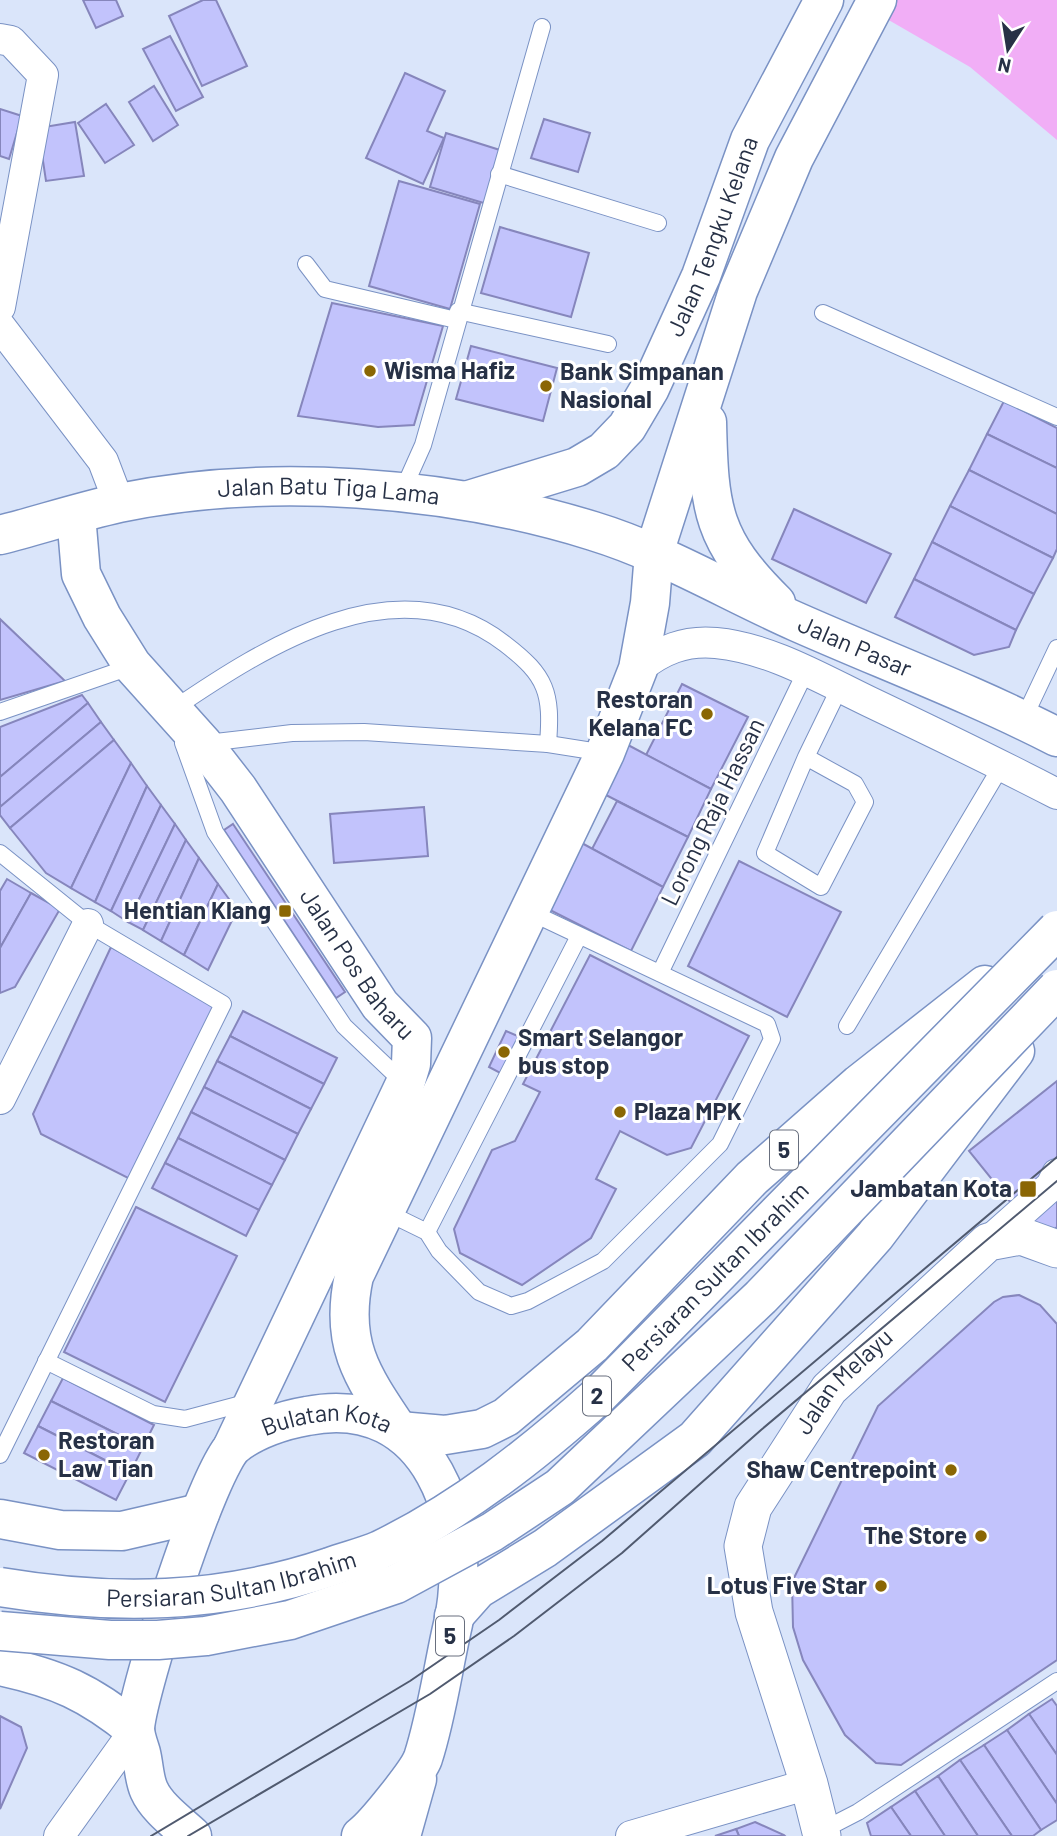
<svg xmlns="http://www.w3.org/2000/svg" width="1057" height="1836" viewBox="0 0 1057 1836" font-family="Barlow,sans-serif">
<rect width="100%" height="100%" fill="#dae5fa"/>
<!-- water -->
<path fill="#f1aef6" d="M854 0H1057V140L970 67Z"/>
<!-- building -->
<g fill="#c2c3fc" stroke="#8686bc" stroke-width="2">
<path d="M83 0H116L123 16 96 28Z"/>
<path d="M203 0H216L247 66 202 86 169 16Z"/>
<path d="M170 36 203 97 176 111 143 49Z"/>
<path d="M405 73 445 91 427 131 444 138 423 184 366 158Z"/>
<path d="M154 86 178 125 153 141 129 102Z"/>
<path d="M106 104 134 145 105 163 78 123Z"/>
<path d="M0 109 22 116 9 159 0 156Z"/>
<path d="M544 119 590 133 578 172 531 158Z"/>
<path d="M75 122 84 176 46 181 38 128Z"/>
<path d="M446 133 503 151 487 204 430 187Z"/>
<path d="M399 181 480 204 450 309 369 286Z"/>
<path d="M500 227 589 253 571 317 481 293Z"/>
<path d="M332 303 443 326 414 425 378 427 298 416Z"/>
<path d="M471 346 557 368 543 421 456 399Z"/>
<path d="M1004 401 1057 428V468L987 434Z"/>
<path d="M987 434 1057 468V514L969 470Z"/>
<path d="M969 470 1057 514V549L1053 558 950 506Z"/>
<path d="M950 506 1053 558 1034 594 932 542Z"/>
<path d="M794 509 891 554 866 603 772 559Z"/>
<path d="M932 542 1034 594 1016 630 914 579Z"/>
<path d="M914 579 1016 630 1009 647 974 655 895 617Z"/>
<path d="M0 619 65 681 0 700Z"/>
<path d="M682 684 748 717 711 789 646 755Z"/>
<path d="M82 695 88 703 0 777V727Z"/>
<path d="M88 703 101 722 0 807V777Z"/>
<path d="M101 722 114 740 10 828 0 815V807Z"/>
<path d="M114 740 131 763 71 888 46 873 10 828Z"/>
<path d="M628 745 711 789 688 837 602 793Z"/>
<path d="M131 763 147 786 95 902 71 888Z"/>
<path d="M147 786 161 805 111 911 95 902Z"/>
<path d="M617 801 688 837 663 887 592 849Z"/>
<path d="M161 805 175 824 128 922 111 911Z"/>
<path d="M424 807 428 856 334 863 330 814Z"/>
<path d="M175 824 186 840 143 930 128 922Z"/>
<path d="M233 824 345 992 336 998 224 830Z"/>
<path d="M186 840 199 858 161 941 143 930Z"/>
<path d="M578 841 663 887 631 951 544 907Z"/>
<path d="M199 858 218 884 184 955 161 941Z"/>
<path d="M739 861 841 912 787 1017 688 966Z"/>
<path d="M7 879 31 893 0 948V891Z"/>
<path d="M218 884 237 910 208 970 184 955Z"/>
<path d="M31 893 60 909 15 987 0 993V948Z"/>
<path d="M111 947 216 1005 130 1179 41 1134 33 1114Z"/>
<path d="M590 955 749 1036 691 1148 667 1155 620 1131 596 1179 616 1189 591 1238 522 1285 460 1253 454 1229 492 1150 515 1141 540 1092 523 1084Z"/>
<path d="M243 1011 337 1058 324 1084 230 1036Z"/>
<path d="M506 1031 520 1037 502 1074 489 1067Z"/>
<path d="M230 1036 324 1084 311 1109 217 1061Z"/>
<path d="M217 1061 311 1109 298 1134 204 1087Z"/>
<path d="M1057 1081V1227L1041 1240 969 1151Z"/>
<path d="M204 1087 298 1134 285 1160 191 1112Z"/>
<path d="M191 1112 285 1160 272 1185 178 1138Z"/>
<path d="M178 1138 272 1185 259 1210 165 1163Z"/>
<path d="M165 1163 259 1210 246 1236 152 1188Z"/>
<path d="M136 1207 237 1256 165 1402 64 1352Z"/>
<path d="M1019 1295 1040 1305 1057 1324V1660L901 1765 876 1763 845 1735 803 1660 793 1627 792 1582 878 1406 994 1302 1003 1297Z"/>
<path d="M63 1378 154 1425 143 1447 51 1401Z"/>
<path d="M51 1401 143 1447 130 1473 38 1426Z"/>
<path d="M38 1426 130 1473 116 1500 24 1453Z"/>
<path d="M1052 1699 1057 1706V1755L1029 1714Z"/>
<path d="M1029 1714 1057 1755V1804L1007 1730Z"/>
<path d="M0 1716 21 1727 27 1748 0 1809Z"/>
<path d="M1007 1730 1057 1804V1820L1041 1830 984 1745Z"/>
<path d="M984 1745 1041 1830 1033 1836H1012L960 1760Z"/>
<path d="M960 1760 1012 1836H978L938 1776Z"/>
<path d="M938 1776 978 1836H945L915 1791Z"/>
<path d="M915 1791 945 1836H911L891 1807Z"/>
<path d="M891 1807 911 1836H871L867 1823Z"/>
<path d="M755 1822 784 1835 785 1836H739L736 1829Z"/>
<path d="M736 1829 739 1836H715Z"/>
</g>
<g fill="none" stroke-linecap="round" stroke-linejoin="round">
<defs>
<g id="service">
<path d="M499 174 658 223"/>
<path d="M306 264 325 289 456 320"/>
<path d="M458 311 608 344"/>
<path d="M823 313 1057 417"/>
<path d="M402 492 423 445 542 27"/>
<path d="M172 710C266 646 398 561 505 644 547 676 552 693 548 744"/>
<path d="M0 712 133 666"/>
<path d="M1023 720 1057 648"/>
<path d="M183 743 215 832 344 1026 405 1084"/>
<path d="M207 743 292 733 364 732 548 744 605 753"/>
<path d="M806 757 855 784 865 802 821 887 765 853 806 757 840 687"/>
<path d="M0 853 88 924 223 1004 0 1455"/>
<path d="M660 973 806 671"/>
<path d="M847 1026 1002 765"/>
<path d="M384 1211 427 1232 439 1251 479 1292 511 1306 528 1301 603 1261 720 1144 772 1039 767 1024 530 912"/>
<path d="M427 1232 579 936"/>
<path d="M46 1361 153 1414 185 1419 249 1402"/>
<path d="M821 1831 858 1812 1057 1681"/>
</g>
<g id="minor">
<path d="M0 39 11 41 43 75 0 307"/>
<path d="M0 326 103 461 119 503"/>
<path d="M638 669C661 650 685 640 716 643 770 648 822 679 870 702 933 732 995 762 1057 794"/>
<path d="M0 1099 88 924"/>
<path d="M988 1242 1051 1186 1057 1174"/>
<path d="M59 1836 135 1730"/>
<path d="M631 1836 809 1784"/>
</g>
<g id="tertiary">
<path id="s1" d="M822 1836 809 1784 754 1612 743 1546 753 1507 829 1389 988 1242 1021 1236 1057 1249"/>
</g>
<g id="secondary">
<path id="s2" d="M76 515 81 574 102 617 132 665 203 744 238 789 380 1005 412 1038 411 1064 405 1084 233 1446"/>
<path d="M399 1431C362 1376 339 1344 354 1276L605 753 638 669 650 603 654 553"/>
<path d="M0 1519 60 1530 122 1531 200 1513"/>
<path d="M0 1666C57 1678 90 1693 135 1730"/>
</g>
<g id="trunk">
<path d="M707 422C709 510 712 540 776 603"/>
<path id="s3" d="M469 500 577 467 604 451 627 427 650 388 701 276 750 140 824 0"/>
<path id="s4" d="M0 535C39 525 79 512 119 503 268 472 448 486 593 531 665 553 729 592 797 622 883 660 973 694 1057 737"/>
<path d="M654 553 738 291 794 158 877 0"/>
<path d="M399 1431 445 1435 482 1429 506 1417 592 1345 752 1178 859 1084 985 985"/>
<path d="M454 1616 478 1589 545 1548 695 1439 875 1236 1015 1051"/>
<path id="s5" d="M192 1836C178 1823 157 1808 149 1790 144 1779 144 1765 141 1753 139 1746 135 1736 135 1728 138 1690 209 1464 235 1445 254 1430 283 1420 307 1416 431 1391 475 1525 453 1624 443 1667 437 1715 423 1758 418 1772 374 1827 361 1836"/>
<path d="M401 1836 417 1779"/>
</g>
</defs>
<!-- service casing -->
<use href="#service" stroke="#7a92c4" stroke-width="18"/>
<!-- minor casing -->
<use href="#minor" stroke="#7a92c4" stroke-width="32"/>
<!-- tertiary casing -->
<use href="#tertiary" stroke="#7a92c4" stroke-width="39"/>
<!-- secondary casing -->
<use href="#secondary" stroke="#7a92c4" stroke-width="41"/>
<!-- trunk casing -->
<use href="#trunk" stroke="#7a92c4" stroke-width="41"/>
<!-- service -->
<use href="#service" stroke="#fff" stroke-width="16"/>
<!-- minor -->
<use href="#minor" stroke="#fff" stroke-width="30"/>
<!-- tertiary -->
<use href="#tertiary" stroke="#fff" stroke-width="37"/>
<!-- secondary -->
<use href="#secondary" stroke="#fff" stroke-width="38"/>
<!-- trunk -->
<use href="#trunk" stroke="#fff" stroke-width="38"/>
<!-- tram -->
<g stroke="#505a6f" stroke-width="2">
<path d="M151 1836 410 1681 499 1620 602 1541 1057 1157"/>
<path d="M188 1836 430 1694 514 1636 622 1553 761 1430 1057 1181"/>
</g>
<defs>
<g id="trunk-bridge">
<path id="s6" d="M0 1587C114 1606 220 1604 330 1567 346 1561 364 1557 380 1550 462 1510 533 1454 600 1394L1057 930"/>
<path d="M0 1631 110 1640H158L206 1636 290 1620 396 1584 492 1532 560 1487 761 1297 1057 989"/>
</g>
</defs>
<!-- trunk-bridge casing -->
<use href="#trunk-bridge" stroke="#7a92c4" stroke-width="41" stroke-linecap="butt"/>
<!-- trunk-bridge -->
<use href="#trunk-bridge" stroke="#fff" stroke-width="38"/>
</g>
<!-- markers -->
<g fill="#8a6604" stroke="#fff" stroke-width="2.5">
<circle cx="370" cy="371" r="7"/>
<circle cx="546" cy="386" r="7"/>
<circle cx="707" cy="714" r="7"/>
<rect x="278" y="904" width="14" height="14" rx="3.5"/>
<circle cx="504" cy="1052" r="7"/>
<circle cx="620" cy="1112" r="7"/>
<rect x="1019" y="1180" width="18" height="18" rx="3.5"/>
<circle cx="44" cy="1455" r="7"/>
<circle cx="951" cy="1470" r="7"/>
<circle cx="981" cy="1536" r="7"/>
<circle cx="881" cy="1586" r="7"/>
</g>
<g text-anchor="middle" stroke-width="6" stroke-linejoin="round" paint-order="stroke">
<!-- shield labels -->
<g fill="#fff" stroke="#686f7e" stroke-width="2">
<rect x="770" y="1130.5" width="28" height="39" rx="5"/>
<rect x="583" y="1376.5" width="28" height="39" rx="5"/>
<rect x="436" y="1616.5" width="28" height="39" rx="5"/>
</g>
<g font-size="23" font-weight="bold" fill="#273146">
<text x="784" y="1158">5</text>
<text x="597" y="1404">2</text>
<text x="450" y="1644">5</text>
</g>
<!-- street labels -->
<g font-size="24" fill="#273146" stroke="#fff">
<text dy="8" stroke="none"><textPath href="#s3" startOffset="387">Jalan Tengku Kelana</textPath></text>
<text dy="8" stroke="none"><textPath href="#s4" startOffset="334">Jalan Batu Tiga Lama</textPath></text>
<text dy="8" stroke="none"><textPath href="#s4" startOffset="889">Jalan Pasar</textPath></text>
<text transform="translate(713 812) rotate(-64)" y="8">Lorong Raja Hassan</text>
<text dy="8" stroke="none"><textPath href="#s2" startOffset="539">Jalan Pos Baharu</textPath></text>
<text dy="8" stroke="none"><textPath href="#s6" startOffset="822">Persiaran Sultan Ibrahim</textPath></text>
<text dy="8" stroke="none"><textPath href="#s1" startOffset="497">Jalan Melayu</textPath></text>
<text dy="8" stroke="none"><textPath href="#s5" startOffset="527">Bulatan Kota</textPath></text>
<text dy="8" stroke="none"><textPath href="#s6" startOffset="234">Persiaran Sultan Ibrahim</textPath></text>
</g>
<!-- poi labels -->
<g font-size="24" font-weight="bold" fill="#273146" stroke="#fff" text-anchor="end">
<text x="384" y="379" text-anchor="start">Wisma Hafiz</text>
<text x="560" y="380" text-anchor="start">Bank Simpanan<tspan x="560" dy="28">Nasional</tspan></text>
<text x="693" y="708">Restoran<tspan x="693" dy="28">Kelana FC</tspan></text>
<text x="271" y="919">Hentian Klang</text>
<text x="518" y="1046" text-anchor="start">Smart Selangor<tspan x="518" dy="28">bus stop</tspan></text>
<text x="634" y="1120" text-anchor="start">Plaza MPK</text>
<text x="1012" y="1197">Jambatan Kota</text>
<text x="58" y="1449" text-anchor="start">Restoran<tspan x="58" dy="28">Law Tian</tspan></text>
<text x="937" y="1478">Shaw Centrepoint</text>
<text x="967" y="1544">The Store</text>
<text x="867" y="1594">Lotus Five Star</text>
</g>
</g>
<!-- north arrow -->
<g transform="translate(1008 49) rotate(192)" stroke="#ffffff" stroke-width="5" paint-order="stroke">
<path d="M0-5L12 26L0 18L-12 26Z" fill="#273146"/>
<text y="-10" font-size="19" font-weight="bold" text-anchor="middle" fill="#273146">N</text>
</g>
</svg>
